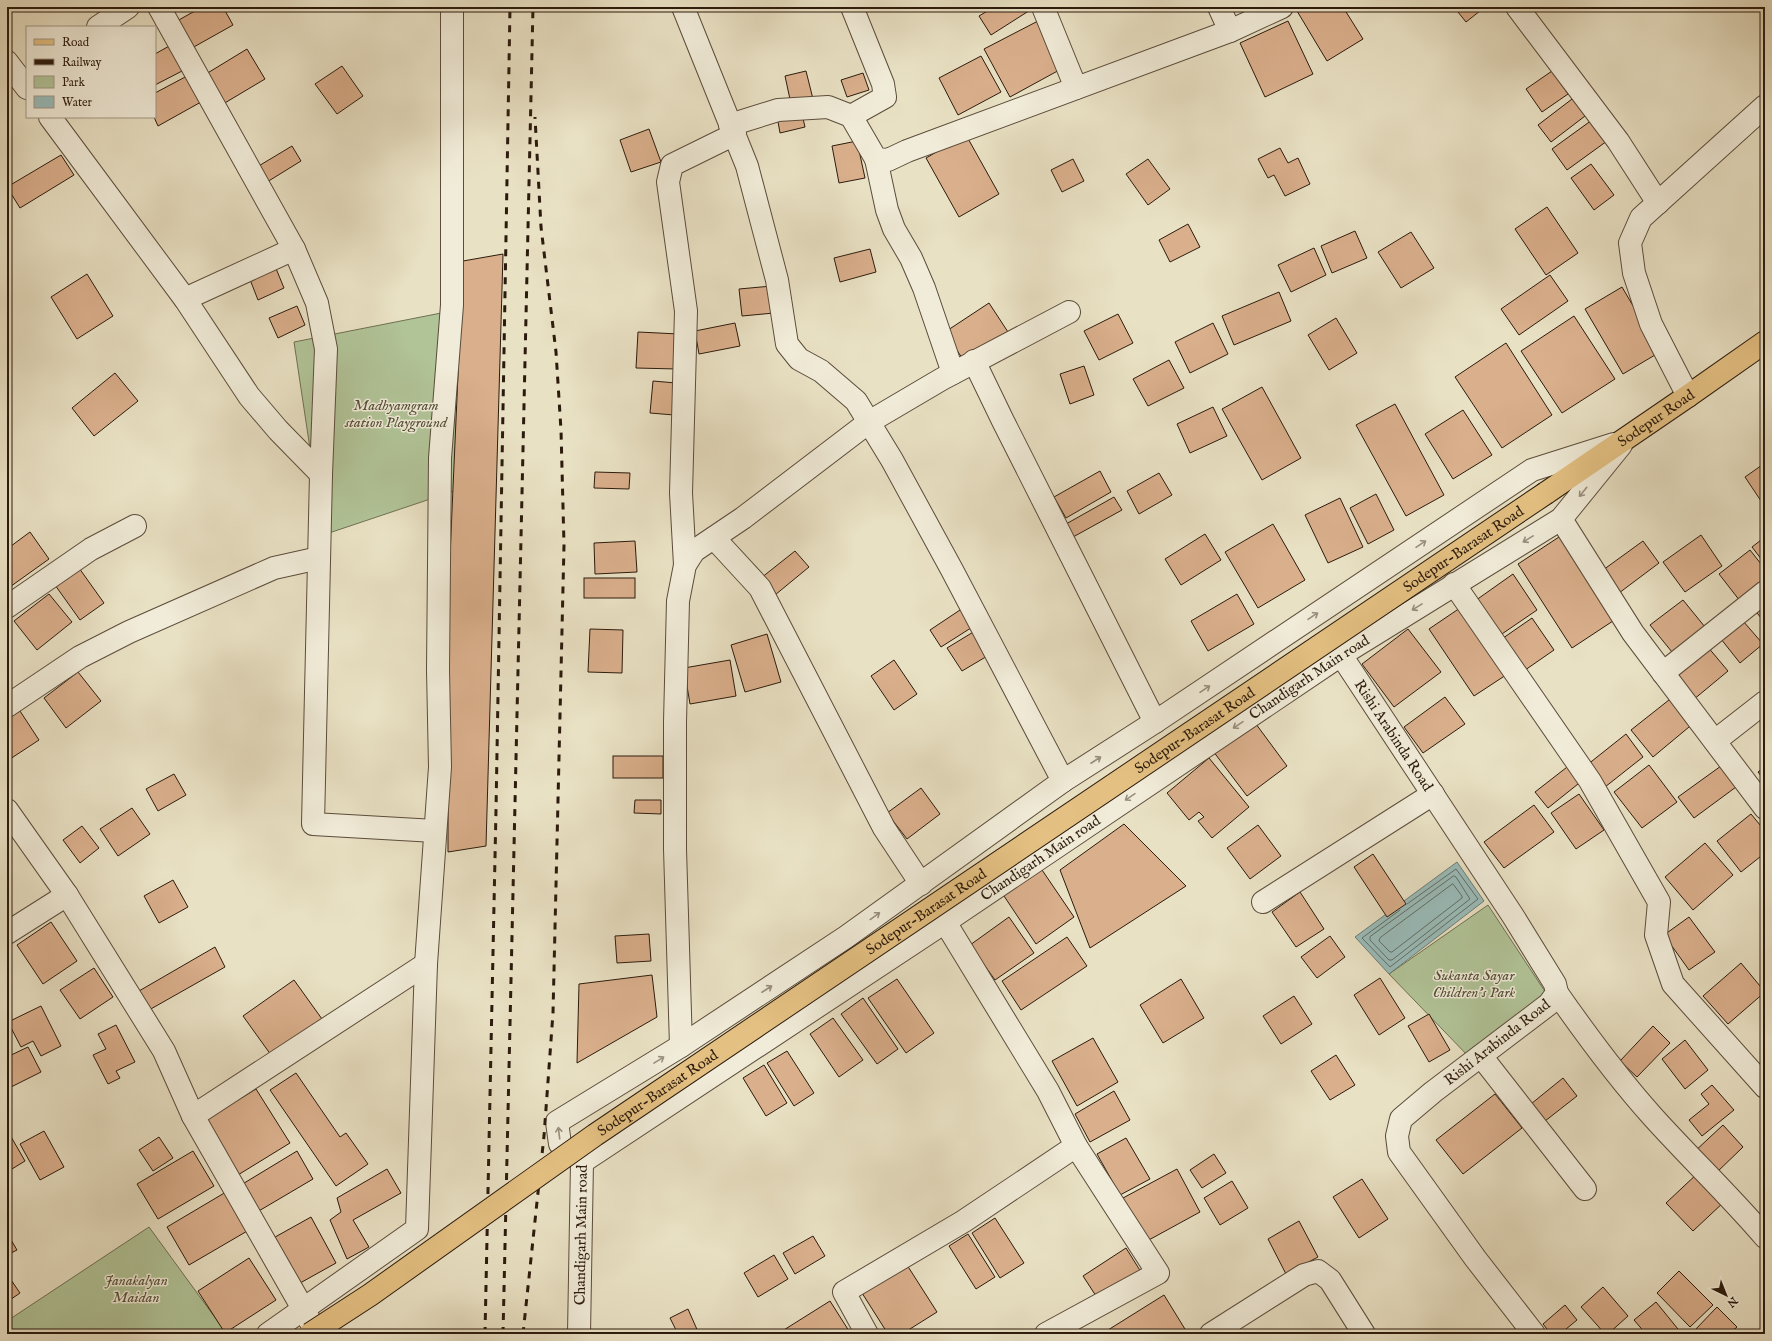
<svg xmlns="http://www.w3.org/2000/svg" width="1772" height="1341" viewBox="0 0 1772 1341" font-family="'IM FELL English',serif">
<rect width="100%" height="100%" fill="#e9e1c4"/>
<filter id="stains"><feTurbulence type="fractalNoise" baseFrequency=".005" numOctaves="4"/><feColorMatrix values="0 0 0 0 .2 0 0 0 0 .09 0 0 0 0 .02 0 0 0 .5 -.17"/></filter>
<radialGradient id="worn" r=".72"><stop offset=".6" stop-color="#630" stop-opacity="0"/><stop offset="1" stop-color="#630" stop-opacity=".3"/></radialGradient>
<!-- green -->
<g fill="#b1c498" stroke="#6e7052">
<path d="M492 303 484 481 323 535 294 342Z"/>
<path d="M1488 905 1546 993 1471 1059 1389 974Z"/>
<path d="M149 1227 227 1334H7V1321Z"/>
</g>
<!-- water -->
<path fill="#99bcba" stroke="#6d7c75" d="M1457 862 1484 901 1389 974 1355 937Z"/>
<g fill="none" stroke-linecap="round" stroke-linejoin="round">
<!-- shore -->
<g stroke="#626c64" stroke-width="1">
<path d="M1454 876 1456 877 1470 899 1392 960H1389L1370 940V937Z"/>
<path d="M1453 884 1462 896V898L1392 952H1390L1379 941 1380 938Z"/>
<path d="M1400 910 1362 938 1390 967 1478 899 1456 869 1407 904"/>
</g>
</g>
<!-- building -->
<g fill="#daaf8c" stroke="#2c1b0d">
<path d="M202 7H223L233 25 192 48 177 21Z"/>
<path d="M994 7H1035L991 35 979 16Z"/>
<path d="M1304 7H1343L1363 39 1327 61 1297 11Z"/>
<path d="M1454 7H1485L1466 22Z"/>
<path d="M1038 21 1063 68 1010 97 984 49Z"/>
<path d="M1288 21 1313 74 1265 97 1240 43Z"/>
<path d="M171 45 184 70 155 85V54Z"/>
<path d="M247 49 265 79 218 107 201 77Z"/>
<path d="M981 56 1001 92 958 115 939 78Z"/>
<path d="M342 66 363 96 337 114 315 84Z"/>
<path d="M806 71 813 99 791 104 785 76Z"/>
<path d="M1552 71 1568 94 1542 112 1526 89Z"/>
<path d="M863 73 869 90 847 97 841 80Z"/>
<path d="M187 76 201 102 158 126 154 117H155V93Z"/>
<path d="M1576 96 1589 113 1551 142 1538 125Z"/>
<path d="M801 110 805 127 780 133 777 116Z"/>
<path d="M1592 120 1607 141 1567 170 1552 149Z"/>
<path d="M649 129 661 162 631 172 620 140Z"/>
<path d="M966 135 999 194 959 217 926 158Z"/>
<path d="M857 141 865 178 839 183 832 146Z"/>
<path d="M292 146 301 161 267 182 257 167Z"/>
<path d="M1280 148 1288 163 1298 158 1310 184 1285 196 1274 175 1268 178 1258 159Z"/>
<path d="M61 155 74 175 20 208 7 187Z"/>
<path d="M1073 159 1084 181 1062 192 1051 170Z"/>
<path d="M1148 159 1170 189 1148 205 1126 174Z"/>
<path d="M1591 164 1614 195 1594 210 1571 178Z"/>
<path d="M1547 207 1578 253 1546 275 1515 229Z"/>
<path d="M1188 224 1200 247 1170 262 1159 240Z"/>
<path d="M1355 231 1367 258 1332 273 1321 246Z"/>
<path d="M1411 232 1434 268 1401 288 1378 252Z"/>
<path d="M1314 248 1326 275 1291 292 1278 265Z"/>
<path d="M870 249 876 272 840 282 834 258Z"/>
<path d="M503 254 486 846 448 852V765L445 670 463 261Z"/>
<path d="M275 266 284 288 258 300 249 277Z"/>
<path d="M87 274 113 316 77 339 51 297Z"/>
<path d="M1550 275 1568 301 1519 335 1501 309Z"/>
<path d="M772 286 774 313 742 316 739 289Z"/>
<path d="M1622 287 1660 352 1623 374 1585 309Z"/>
<path d="M1279 292 1291 321 1234 345 1222 316Z"/>
<path d="M989 303 1008 332 964 361 945 332Z"/>
<path d="M297 306 305 325 278 338 269 318Z"/>
<path d="M1118 314 1133 343 1099 360 1084 331Z"/>
<path d="M1574 316 1615 379 1562 413 1521 351Z"/>
<path d="M1336 318 1357 353 1329 370 1308 335Z"/>
<path d="M735 323 740 346 699 354 695 331Z"/>
<path d="M1213 323 1228 354 1190 373 1175 342Z"/>
<path d="M638 332 679 334 677 369 636 368Z"/>
<path d="M1506 343 1552 415 1502 448 1455 377Z"/>
<path d="M1169 360 1184 388 1148 406 1133 379Z"/>
<path d="M1084 366 1094 395 1070 404 1060 374Z"/>
<path d="M115 373 138 401 94 436 72 408Z"/>
<path d="M653 381 676 383 674 415 650 413Z"/>
<path d="M1262 387 1301 458 1262 480 1222 409Z"/>
<path d="M1395 404 1444 495 1406 516 1356 425Z"/>
<path d="M1213 407 1227 436 1190 453 1177 424Z"/>
<path d="M1463 410 1492 455 1453 479 1425 434Z"/>
<path d="M1765 463V507L1745 477Z"/>
<path d="M1100 471 1111 492 1066 518 1054 497Z"/>
<path d="M595 472 630 473 629 489 594 488Z"/>
<path d="M1159 473 1172 495 1139 514 1127 491Z"/>
<path d="M1376 494 1394 530 1368 544 1350 508Z"/>
<path d="M1114 497 1122 510 1073 537 1066 524Z"/>
<path d="M1340 498 1363 547 1328 563 1305 515Z"/>
<path d="M1273 524 1305 580 1258 608 1225 552Z"/>
<path d="M30 532 49 559 7 589V549Z"/>
<path d="M1205 534 1221 560 1181 585 1165 559Z"/>
<path d="M1562 535 1616 619 1572 648 1518 564Z"/>
<path d="M1701 535 1722 566 1685 592 1663 562Z"/>
<path d="M1765 537V564L1752 547Z"/>
<path d="M635 541 637 572 595 574 594 543Z"/>
<path d="M1643 541 1659 563 1619 593 1603 570Z"/>
<path d="M1750 550 1765 569V582L1740 601 1719 574Z"/>
<path d="M795 551 809 567 775 595 761 578Z"/>
<path d="M79 568 104 603 80 620 55 585Z"/>
<path d="M1513 574 1537 610 1496 638 1472 603Z"/>
<rect x="584" y="578" width="51" height="20"/>
<path d="M49 594 72 622 37 650 14 621Z"/>
<path d="M1237 594 1254 624 1208 651 1191 621Z"/>
<path d="M1683 600 1705 627 1672 652 1650 625Z"/>
<path d="M1765 600V623L1754 609Z"/>
<path d="M963 608 974 626 941 647 930 630Z"/>
<path d="M1460 608 1506 675 1474 696 1429 629Z"/>
<path d="M1532 618 1554 650 1518 675 1496 643Z"/>
<path d="M1743 621 1763 644 1740 663 1721 639Z"/>
<path d="M590 629 623 630 622 673 588 672Z"/>
<path d="M1408 629 1441 672 1394 707 1362 664Z"/>
<path d="M975 631 989 655 962 671 947 648Z"/>
<path d="M767 634 781 682 745 692 731 645Z"/>
<path d="M1707 646 1728 671 1693 700 1673 676Z"/>
<path d="M730 660 736 696 690 704 684 668Z"/>
<path d="M894 660 917 694 894 710 871 676Z"/>
<path d="M78 672 101 701 66 728 44 698Z"/>
<path d="M1674 696 1695 722 1653 757 1631 730Z"/>
<path d="M1445 697 1465 724 1423 753 1404 727Z"/>
<path d="M20 711 39 740 7 761V719Z"/>
<path d="M1253 720 1287 766 1247 796 1213 751Z"/>
<path d="M1626 734 1643 757 1605 787 1587 765Z"/>
<rect x="613" y="756" width="50" height="22"/>
<path d="M1209 758 1249 807 1212 838 1198 821 1204 817 1199 812 1189 820 1167 793Z"/>
<path d="M1571 764 1583 780 1548 808 1535 792Z"/>
<path d="M1649 765 1677 802 1642 828 1614 792Z"/>
<path d="M1721 766 1736 787 1694 818 1678 797Z"/>
<path d="M1765 767V781L1758 772Z"/>
<path d="M174 774 186 795 158 811 146 789Z"/>
<path d="M921 788 940 814 907 839 887 813Z"/>
<path d="M1579 794 1604 830 1576 849 1551 813Z"/>
<path d="M635 800H661V814L634 813Z"/>
<path d="M1534 805 1554 832 1504 868 1484 842Z"/>
<path d="M132 808 150 834 118 856 100 829Z"/>
<path d="M1751 814 1765 831V853L1741 872 1717 841Z"/>
<path d="M1124 824 1186 886 1090 948 1060 870Z"/>
<path d="M1258 825 1281 856 1250 879 1227 848Z"/>
<path d="M82 826 99 848 80 863 63 840Z"/>
<path d="M1705 843 1733 875 1693 910 1665 877Z"/>
<path d="M1373 854 1406 904 1387 917 1354 867Z"/>
<path d="M1040 867 1074 917 1036 944 1002 893Z"/>
<path d="M173 880 188 907 159 923 144 896Z"/>
<path d="M1300 892 1324 929 1296 947 1272 912Z"/>
<path d="M1009 917 1034 953 995 980 970 945Z"/>
<path d="M1689 917 1715 952 1689 970 1664 935Z"/>
<path d="M51 922 77 961 43 984 17 945Z"/>
<path d="M649 934 651 961 617 963 615 936Z"/>
<path d="M1330 936 1345 957 1317 978 1301 957Z"/>
<path d="M1067 937 1087 966 1021 1010 1002 981Z"/>
<path d="M215 947 225 967 149 1010 139 991Z"/>
<path d="M1741 963 1765 992 1728 1024 1703 996Z"/>
<path d="M94 968 113 997 80 1019 60 990Z"/>
<path d="M652 975 657 1017 577 1063 579 984Z"/>
<path d="M1380 978 1405 1018 1379 1035 1354 995Z"/>
<path d="M897 979 934 1033 906 1053 868 998Z"/>
<path d="M1181 979 1204 1018 1163 1043 1140 1005Z"/>
<path d="M294 980 322 1019 271 1055 243 1016Z"/>
<path d="M1294 996 1312 1024 1281 1044 1263 1016Z"/>
<path d="M863 998 898 1049 877 1064 841 1014Z"/>
<path d="M41 1006 61 1046 41 1056 33 1041 21 1047 8 1022Z"/>
<path d="M1429 1014 1450 1050 1429 1062 1408 1026Z"/>
<path d="M833 1018 863 1060 839 1077 810 1034Z"/>
<path d="M116 1025 135 1062 116 1071 120 1078 108 1084 93 1055 106 1049 98 1034Z"/>
<path d="M1653 1026 1670 1043 1637 1077 1620 1061Z"/>
<path d="M1093 1038 1118 1082 1077 1106 1052 1061Z"/>
<path d="M1685 1040 1708 1070 1685 1089 1662 1059Z"/>
<path d="M28 1047 41 1072 7 1089V1057Z"/>
<path d="M787 1051 814 1093 794 1106 767 1063Z"/>
<path d="M1336 1055 1355 1085 1330 1100 1311 1071Z"/>
<path d="M764 1065 787 1103 766 1116 743 1078Z"/>
<path d="M296 1073 340 1137 346 1133 368 1164 336 1186 270 1090Z"/>
<path d="M1563 1078 1577 1096 1540 1125 1526 1108Z"/>
<path d="M1712 1085 1734 1110 1702 1136 1689 1120 1709 1104 1701 1094Z"/>
<path d="M256 1089 290 1143 233 1178 200 1123Z"/>
<path d="M1114 1091 1130 1120 1090 1142 1075 1114Z"/>
<path d="M1495 1094 1522 1128 1463 1174 1436 1140Z"/>
<path d="M1723 1125 1743 1147 1714 1175 1693 1153Z"/>
<path d="M44 1131 64 1167 40 1180 20 1144Z"/>
<path d="M10 1135 25 1161 7 1172V1137Z"/>
<path d="M159 1137 173 1158 153 1171 139 1150Z"/>
<path d="M1126 1138 1150 1179 1120 1195 1097 1154Z"/>
<path d="M193 1151 214 1186 158 1219 137 1184Z"/>
<path d="M297 1151 313 1179 252 1215 236 1188Z"/>
<path d="M1214 1154 1226 1173 1202 1188 1190 1170Z"/>
<path d="M387 1169 401 1193 353 1220 369 1247 347 1259 330 1220 341 1212 337 1198Z"/>
<path d="M1177 1169 1200 1212 1147 1241 1123 1198Z"/>
<path d="M1699 1172 1725 1201 1693 1231 1666 1203Z"/>
<path d="M1362 1179 1388 1219 1359 1238 1333 1197Z"/>
<path d="M1232 1181 1248 1208 1220 1225 1204 1198Z"/>
<path d="M226 1192 249 1230 189 1265 167 1227Z"/>
<path d="M311 1217 336 1263 293 1287 268 1241Z"/>
<path d="M995 1218 1024 1263 1000 1278 972 1233Z"/>
<path d="M1299 1221 1318 1257 1286 1274 1268 1239Z"/>
<path d="M7 1233 17 1250 7 1255Z"/>
<path d="M968 1234 995 1277 976 1289 949 1246Z"/>
<path d="M813 1236 825 1256 795 1274 783 1253Z"/>
<path d="M1126 1248 1141 1272 1098 1299 1083 1276Z"/>
<path d="M774 1255 788 1279 758 1297 744 1273Z"/>
<path d="M249 1258 276 1300 225 1333 198 1291Z"/>
<path d="M907 1265 937 1312 902 1334H888L862 1293Z"/>
<path d="M1679 1271 1713 1305 1690 1327 1657 1293Z"/>
<path d="M7 1274 20 1293 7 1302Z"/>
<path d="M1603 1287 1628 1316 1608 1334H1605L1581 1307Z"/>
<path d="M1164 1295 1188 1334H1110L1108 1330Z"/>
<path d="M830 1301 849 1331 844 1334H780L779 1333Z"/>
<path d="M1656 1302 1682 1334H1646L1634 1320Z"/>
<path d="M1565 1305 1577 1320 1560 1334H1551L1543 1324Z"/>
<path d="M1717 1307 1737 1327 1729 1334H1697L1694 1331Z"/>
<path d="M688 1309 699 1334H678L670 1318Z"/>
</g>
<g fill="none" stroke-linecap="round" stroke-linejoin="round">
<defs>
<g id="minor">
<path d="M159 7 294 249 317 303 326 349 321 474 313 824 435 831"/>
<path d="M683 7 747 166 777 280 787 344 799 359 821 371 856 401 892 460 952 570 1063 781"/>
<path d="M1043 7 1076 88"/>
<path d="M1219 7 1230 31"/>
<path d="M1517 7 1618 141 1658 203"/>
<path d="M98 27 128 7"/>
<path d="M7 62 27 88"/>
<path d="M851 116 885 97 883 84 852 7"/>
<path d="M50 117 185 299 249 396 278 430 321 474"/>
<path d="M730 125 778 110 828 107 851 116 876 159 888 160 907 151 1230 31 1282 7"/>
<path d="M876 159 887 210 894 229 911 258 924 288 953 373"/>
<path d="M185 299 294 249"/>
<path d="M974 361 1003 421 1155 722"/>
<path d="M1688 396 1651 324 1634 273 1630 243 1641 218 1765 106"/>
<path d="M1561 519 1633 633 1765 808"/>
<path d="M714 538 760 588 884 828 921 884"/>
<path d="M685 565 681 493 686 311 668 182 672 165 735 134"/>
<path d="M1454 584 1590 781 1659 902 1656 935 1673 984 1765 1087"/>
<path d="M7 607 91 549 135 526"/>
<path id="s1" d="M1341 655 1513 916 1555 984 1557 993 1549 1004 1433 1092 1401 1119 1397 1136 1399 1152 1475 1258 1534 1334"/>
<path d="M1663 673 1765 592"/>
<path d="M7 706 80 657 129 632 274 568 319 558"/>
<path d="M1715 741 1765 702"/>
<path d="M7 810 67 895 164 1051 193 1116 310 1321"/>
<path d="M1263 902 1433 794"/>
<path d="M7 933 67 895"/>
<path d="M1557 993C1587 1036 1618 1078 1653 1117 1690 1158 1730 1196 1765 1237"/>
<path d="M681 1046 675 849V722L678 601 685 565 694 551 743 518 869 422 942 379 1069 312"/>
<path d="M1481 1056 1585 1189"/>
<path d="M193 1116 426 964"/>
<path d="M582 1162 560 1144 557 1122 681 1046 846 937 1063 781 1155 722 1532 470 1614 444"/>
<path id="s2" d="M582 1162 945 922 1341 655 1561 519 1621 445"/>
<path d="M268 1334 417 1229 426 964 440 767 438 670 440 458 452 305V7"/>
<path id="s3" d="M579 1334 582 1162"/>
<path d="M867 1334 844 1292 964 1221 1076 1146 1048 1091 945 922"/>
<path d="M1046 1334 1158 1273 1076 1146"/>
<path d="M1211 1334 1304 1275 1318 1271 1330 1280 1364 1334"/>
</g>
<g id="major">
<path id="s4" d="M1546 493 1688 396 1765 342"/>
</g>
</defs>
<!-- minor casing -->
<use href="#minor" stroke="#5b4c3b" stroke-width="24"/>
<!-- major casing -->
<use href="#major" stroke="#2c1b0d" stroke-width="24"/>
<!-- minor -->
<use href="#minor" stroke="#f1ecd9" stroke-width="22"/>
<!-- major -->
<use href="#major" stroke="#e4c082" stroke-width="22"/>
<!-- rail -->
<g stroke="#2c1b0d" stroke-width="3" stroke-dasharray="7 7" stroke-linecap="butt">
<path d="M485 1334 496 810 510 7"/>
<path d="M503 1334 533 7"/>
<path d="M523 1334 544 1136 553 1013 564 545 561 430 556 352 541 227 535 117"/>
</g>
<defs>
<g id="major-bridge">
<path id="s5" d="M310 1334 370 1295 595 1135 1546 493"/>
</g>
</defs>
<!-- major-bridge casing -->
<use href="#major-bridge" stroke="#2c1b0d" stroke-width="24" stroke-linecap="butt"/>
<!-- major-bridge -->
<use href="#major-bridge" stroke="#e4c082" stroke-width="22"/>
</g>
<!-- one-way arrows -->
<defs><path id="oneway-shaft" d="M-6 0H5M1.5-3L5.5 0L1.5 3" fill="none" stroke-width="1.6" stroke-linecap="round" stroke-linejoin="round"/></defs>
<g stroke="#988e7d">
<use href="#oneway-shaft" transform="translate(1583 492) rotate(129)"/>
<use href="#oneway-shaft" transform="translate(1528 539) rotate(149)"/>
<use href="#oneway-shaft" transform="translate(1421 544) rotate(-34)"/>
<use href="#oneway-shaft" transform="translate(1417 607) rotate(148)"/>
<use href="#oneway-shaft" transform="translate(1313 616) rotate(-34)"/>
<use href="#oneway-shaft" transform="translate(1205 689) rotate(-34)"/>
<use href="#oneway-shaft" transform="translate(1238 725) rotate(146)"/>
<use href="#oneway-shaft" transform="translate(1096 760) rotate(-33)"/>
<use href="#oneway-shaft" transform="translate(1130 797) rotate(146)"/>
<use href="#oneway-shaft" transform="translate(875 916) rotate(-36)"/>
<use href="#oneway-shaft" transform="translate(767 989) rotate(-33)"/>
<use href="#oneway-shaft" transform="translate(659 1060) rotate(-32)"/>
<use href="#oneway-shaft" transform="translate(559 1133) rotate(-97)"/>
</g>
<g text-anchor="middle" stroke-width="3" stroke-linejoin="round" paint-order="stroke">
<!-- park labels -->
<g font-size="15" font-style="italic" fill="#544e37" stroke="#f1ecd9">
<text x="396" y="410">Madhyamgram<tspan x="396" dy="17">station Playground</tspan></text>
<text x="1474" y="980">Sukanta Sayar<tspan x="1474" dy="17">Children's Park</tspan></text>
<text x="136" y="1285">Janakalyan<tspan x="136" dy="17">Maidan</tspan></text>
</g>
<!-- street labels -->
<g font-size="15" fill="#2c1b0d" stroke="#f1ecd9">
<text dy="5" stroke="none"><textPath href="#s4" startOffset="133">Sodepur Road</textPath></text>
<text dy="5" stroke="none"><textPath href="#s5" startOffset="1395">Sodepur-Barasat Road</textPath></text>
<text dy="5" stroke="none"><textPath href="#s2" startOffset="874">Chandigarh Main road</textPath></text>
<text dy="5" stroke="none"><textPath href="#s5" startOffset="1071">Sodepur-Barasat Road</textPath></text>
<text dy="5" stroke="none"><textPath href="#s1" startOffset="96">Rishi Arabinda Road</textPath></text>
<text dy="5" stroke="none"><textPath href="#s2" startOffset="550">Chandigarh Main road</textPath></text>
<text dy="5" stroke="none"><textPath href="#s5" startOffset="747">Sodepur-Barasat Road</textPath></text>
<text transform="translate(1497 1042) rotate(-38)" y="5">Rishi Arabinda Road</text>
<text dy="5" stroke="none"><textPath href="#s5" startOffset="423">Sodepur-Barasat Road</textPath></text>
<text dy="5" stroke="none"><textPath href="#s3" startOffset="99">Chandigarh Main road</textPath></text>
</g>
</g>
<!-- margin -->
<rect width="1772" height="1341" fill="none" stroke="#e9e1c4" stroke-width="24"/>
<rect x="8" y="8" width="1756" height="1325" fill="none" stroke="#2c1b0d" stroke-width="2"/>
<rect x="12" y="12" width="1748" height="1317" fill="none" stroke="#2c1b0d"/>
<!-- legend -->
<rect x="26" y="26" width="130" height="92" fill="#f1ecd9" stroke="#a29887"/>
<rect x="34" y="39" width="20" height="6" fill="#e4c082" stroke="#a29887"/>
<text x="62" y="46" font-size="12" fill="#2c1b0d">Road</text>
<rect x="34" y="59" width="20" height="6" fill="#2c1b0d" stroke="#a29887"/>
<text x="62" y="66" font-size="12" fill="#2c1b0d">Railway</text>
<rect x="34" y="76" width="20" height="12" fill="#b1c498" stroke="#a29887"/>
<text x="62" y="86" font-size="12" fill="#2c1b0d">Park</text>
<rect x="34" y="96" width="20" height="12" fill="#99bcba" stroke="#a29887"/>
<text x="62" y="106" font-size="12" fill="#2c1b0d">Water</text>
<!-- north arrow -->
<g transform="translate(1726 1295) rotate(137)" stroke="#f1ecd9" stroke-width="3" paint-order="stroke">
<path d="M0-3L7 15L0 10L-7 15Z" fill="#2c1b0d"/>
<text y="-6" font-size="11" font-weight="bold" text-anchor="middle" fill="#2c1b0d">N</text>
</g>
<rect width="100%" height="100%" filter="url(#stains)"/>
<rect width="100%" height="100%" fill="url(#worn)"/>
</svg>
